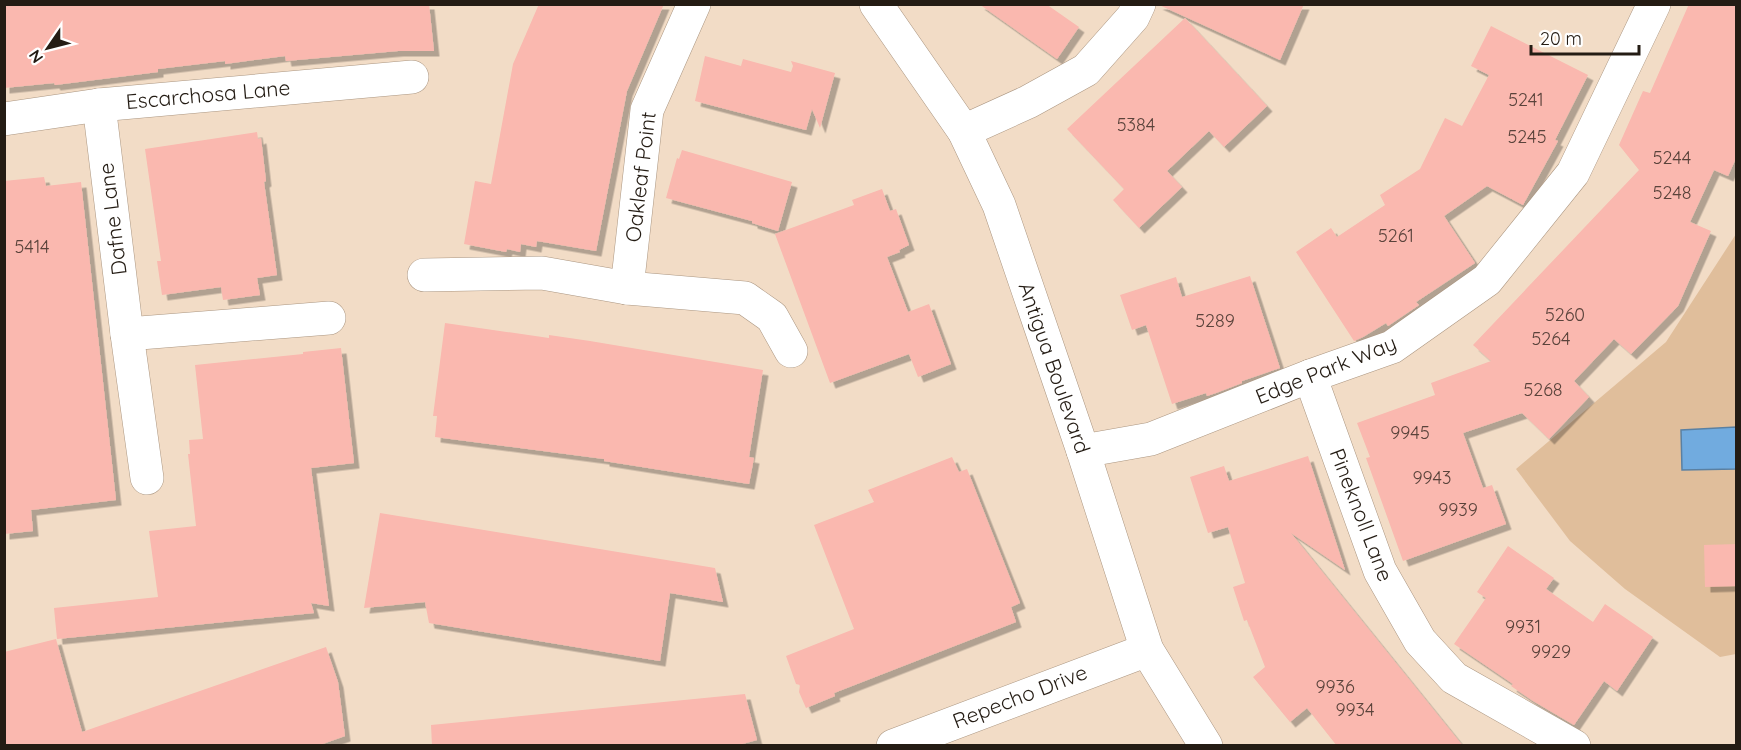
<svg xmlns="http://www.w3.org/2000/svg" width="1741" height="750" viewBox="0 0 1741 750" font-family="Quicksand,sans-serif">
<defs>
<filter id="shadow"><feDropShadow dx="5.5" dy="5.5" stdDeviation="0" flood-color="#0004"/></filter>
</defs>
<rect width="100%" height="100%" fill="#f2dcc6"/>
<!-- green -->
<path fill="#e0be9b" d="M1736 234V654L1720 657 1625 589 1570 541 1516 469 1666 342Z"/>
<!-- water -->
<path fill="#71abdf" stroke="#5a80a2" stroke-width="1.5" d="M1736 427V469L1682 470 1681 430Z"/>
<!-- building -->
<g fill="#fab8af" filter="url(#shadow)">
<path d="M4 4H429L434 51H398L286 61 285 56 225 64V61L158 69V72L55 85 54 83 4 88Z"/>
<path d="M539 4H664L627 91 596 251 537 241 536 247 521 244 520 252 507 249 506 252 464 244 475 181 491 184 513 64Z"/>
<path d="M979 4H1046L1079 27 1057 59Z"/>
<path d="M1157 4H1304L1280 60Z"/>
<path d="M1689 4H1737V156L1728 176 1714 170 1690 222 1711 231 1678 306 1631 354 1614 339 1574 381 1589 397 1549 439 1522 413 1463 433 1483 488 1492 485 1506 524 1403 561 1366 458 1370 457 1357 423 1435 395 1431 383 1491 361 1473 345 1639 170 1619 145 1643 91 1650 93Z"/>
<path d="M1185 18 1267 106 1224 147 1209 131 1167 171 1182 187 1139 228 1113 200 1124 189 1067 129Z"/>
<path d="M1491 26 1588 75 1555 140 1558 141 1523 205 1487 186 1444 216 1475 263 1416 302 1419 305 1388 326 1386 323 1363 337 1354 341 1296 252 1331 228 1337 237 1385 205 1380 195 1420 169 1445 118 1462 126 1489 75 1471 66Z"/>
<path d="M705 56 741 66 743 59 791 72 793 66 791 61 835 73 820 128 812 109 806 130 695 101Z"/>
<path d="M257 132 258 139 261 138 266 181 264 182 277 275 257 278 260 295 223 300 221 287 162 295 157 261H161L145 149Z"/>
<path d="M682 150 792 182 778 231 752 223V221L666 198 677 158 679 159Z"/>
<path d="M44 177 46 186 81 182 116 500 31 510 33 531 4 534V181Z"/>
<path d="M882 189 890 211 896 209 909 245 899 250 900 252 887 257 908 312 929 304 951 364 918 377 909 354 830 383 775 234 854 205 852 200Z"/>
<path d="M1250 276 1280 368 1242 381V383L1216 393 1207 396 1206 393 1172 404 1146 325 1132 330 1120 295 1176 277 1182 297Z"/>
<path d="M445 323 549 338V335L590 341 763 370 749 457 754 458 749 484 604 461V459L435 437 437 416H433Z"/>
<path d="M341 348 354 463 311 468 329 606 311 603 314 613 57 639 54 608 158 597 149 531 196 526 188 454H190L189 440 203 439 195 365 303 354V352Z"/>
<path d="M1308 456 1345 570 1291 533 1463 746H1337L1307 708 1290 722 1253 677 1265 667 1247 620 1244 621 1233 587 1245 583 1228 527 1208 533 1190 477 1224 466 1229 481Z"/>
<path d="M952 457 959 472 967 469 1020 603 1011 607 1016 622 834 693 835 696 806 708 799 692 800 685 796 684 786 656 854 629 814 525 874 502 868 490Z"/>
<path d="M380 513 715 568 723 602 670 593 660 661 429 623 425 602 364 608Z"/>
<path d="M1737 544V586L1705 587 1704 545Z"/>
<path d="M1508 546 1554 578 1546 589 1593 622 1605 604 1653 637 1617 691 1604 681 1574 725 1533 701 1511 686 1513 684 1454 644 1486 598 1477 592Z"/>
<path d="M56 639 82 732 326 647 338 682 345 736 317 746H4V652Z"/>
<path d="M745 694 757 740 735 746H432L431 725Z"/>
</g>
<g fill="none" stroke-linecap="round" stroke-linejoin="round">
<defs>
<g id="minor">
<path d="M99 105 127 334 147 478"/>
<path d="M4 119 99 105 412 77"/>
<path d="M964 131 1028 102 1086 70 1133 17 1139 4"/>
<path d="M424 275 542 273 627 288 745 298 772 317 791 351"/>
<path d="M627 288 647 110 694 4"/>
<path d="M127 334 329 318"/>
<path d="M1310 376 1380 571 1420 641 1454 678 1574 746"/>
<path d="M1083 451 1151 439 1310 376 1392 347 1487 280 1573 173 1654 4"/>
<path d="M893 746 1147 650"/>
</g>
<path id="tertiary" d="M876 4 964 131 999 205 1083 451 1147 650 1206 746"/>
</defs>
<!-- minor casing -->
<use href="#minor" stroke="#ab9681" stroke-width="34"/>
<!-- tertiary casing -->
<use href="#tertiary" stroke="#ab9681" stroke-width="34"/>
<!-- minor -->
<use href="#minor" stroke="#fff" stroke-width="33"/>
<!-- tertiary -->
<use href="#tertiary" stroke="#fff" stroke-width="33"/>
</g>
<g text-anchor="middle" stroke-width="6" stroke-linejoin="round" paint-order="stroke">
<!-- number labels -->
<g font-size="18" fill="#5a433b">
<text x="1526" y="106">5241</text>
<text x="1136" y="131">5384</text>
<text x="1527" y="143">5245</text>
<text x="1672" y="164">5244</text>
<text x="1672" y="199">5248</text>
<text x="1396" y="242">5261</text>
<text x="32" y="253">5414</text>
<text x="1565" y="321">5260</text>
<text x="1215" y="327">5289</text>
<text x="1551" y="345">5264</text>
<text x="1543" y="396">5268</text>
<text x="1410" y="439">9945</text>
<text x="1432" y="484">9943</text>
<text x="1458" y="516">9939</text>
<text x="1523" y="633">9931</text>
<text x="1551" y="658">9929</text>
<text x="1335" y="693">9936</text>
<text x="1355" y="716">9934</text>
</g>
<!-- street labels -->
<g font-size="21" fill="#241c14" stroke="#fff">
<text transform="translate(208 95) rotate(-5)" y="7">Escarchosa Lane</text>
<text transform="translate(641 177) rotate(-83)" y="7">Oakleaf Point</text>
<text transform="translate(113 219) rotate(-97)" y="7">Dafne Lane</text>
<text transform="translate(1054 368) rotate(71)" y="7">Antigua Boulevard</text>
<text transform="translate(1326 370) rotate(-22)" y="7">Edge Park Way</text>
<text transform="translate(1361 515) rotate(69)" y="7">Pineknoll Lane</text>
<text transform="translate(1020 697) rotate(-21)" y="7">Repecho Drive</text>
</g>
</g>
<!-- border -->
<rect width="1741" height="750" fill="none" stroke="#241c14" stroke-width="12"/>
<!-- north arrow -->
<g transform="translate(48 48) rotate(235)" stroke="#ffffff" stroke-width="4.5" paint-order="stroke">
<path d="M0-4.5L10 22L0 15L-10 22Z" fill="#241c14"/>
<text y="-9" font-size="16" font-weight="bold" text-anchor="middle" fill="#241c14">N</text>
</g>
<!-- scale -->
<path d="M1531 45v9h108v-9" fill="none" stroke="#241c14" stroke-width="3"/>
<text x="1540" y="45" font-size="18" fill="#241c14" stroke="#ffffff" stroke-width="4.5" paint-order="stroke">20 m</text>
</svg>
